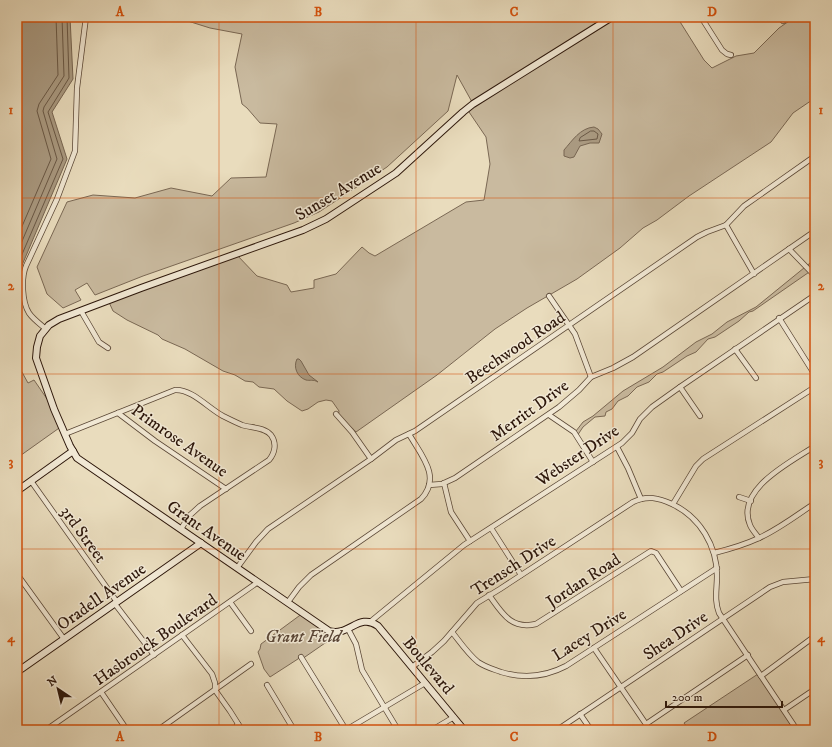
<svg xmlns="http://www.w3.org/2000/svg" width="832" height="747" viewBox="0 0 832 747" font-family="'IM FELL DW Pica',serif">
<rect width="100%" height="100%" fill="#e9dcbd"/>
<filter id="stains"><feTurbulence type="fractalNoise" baseFrequency=".005" numOctaves="4"/><feColorMatrix values="0 0 0 0 .2 0 0 0 0 .09 0 0 0 0 .02 0 0 0 .5 -.17"/></filter>
<radialGradient id="worn" r=".72"><stop offset=".6" stop-color="#630" stop-opacity="0"/><stop offset="1" stop-color="#630" stop-opacity=".3"/></radialGradient>
<!-- green -->
<g fill="#c9ba9f" stroke="#7a6854">
<path d="M175 17H677L704 60 712 68 736 56 754 53 779 28 795 17H815V98L793 113 771 142 689 196 657 220 643 228 620 248 577 279 527 308 495 329 437 375 356 432C350 425 344 423 338 417L339 411 332 401 326 400 318 402 308 409 302 411 287 401 274 389 259 387 253 382 245 381 235 375 223 371 185 349 162 339 158 335 127 320 113 311 108 300 236 254 257 276 287 285 291 292 314 288V280L336 274 362 247 369 253 375 256 466 202 484 200 490 164 486 137 467 109 472 102 457 75 448 111 387 167 319 212 294 223 143 276 95 295 87 283 75 290 81 300 63 308 47 294 37 267 67 202 93 195 135 198 171 188 212 196 231 178 266 177 277 124 260 123 247 108 242 104 235 67 242 34 210 28Z"/>
<path d="M815 259V268L753 311 749 312 739 321 715 337 708 339 696 352 687 356 663 372 657 374 649 382 637 387 628 396 618 401 612 409 606 412 605 416 595 417 583 427 577 436 573 431H576L583 422 593 416 623 391 663 367 696 342 712 334 727 322 756 307Z"/>
<path d="M17 363 28 383 34 380 54 409 62 426 17 458Z"/>
<path d="M303 613 325 629 341 632 302 659 301 657 270 677 264 669 258 652 260 649 261 644Z"/>
<path d="M758 674 796 730H689L684 723Z"/>
</g>
<!-- water -->
<g fill="#a99980" stroke="#776551">
<path d="M17 17H70L73 79 52 112 67 159 20 270 19 318 17 321Z"/>
<path d="M594 127 598 129 602 134 599 143H590L580 146 574 157 570 158 564 156V150C572 141 580 128 594 127Z"/>
<path d="M297 359H299L301 361 309 375 318 382C313 379 310 381 306 380 297 377 293 367 297 359Z"/>
</g>
<g fill="none" stroke-linecap="round" stroke-linejoin="round">
<!-- shore -->
<g stroke="#6a5845" stroke-width="1">
<path d="M591 131H594L598 134 597 139 579 141 580 138Z"/>
<path d="M17 238 51 159 37 111 39 104 58 75 56 17"/>
<path d="M17 253 57 159 43 111 44 107 64 76 62 17"/>
<path d="M17 266 63 159 48 112 69 78 67 17"/>
</g>
<defs>
<g id="street">
<path d="M701 17 722 50 727 54 731 55"/>
<path d="M780 17 783 21"/>
<path d="M726 225 754 274"/>
<path d="M789 249 815 276"/>
<path d="M549 296 575 334 591 377"/>
<path d="M81 311 99 342 108 348"/>
<path d="M779 318 815 375"/>
<path d="M46 329C40 324 33 319 29 313 22 302 21 278 26 266L57 199 75 151 77 88 86 17"/>
<path d="M735 349 756 378"/>
<path d="M680 387 700 416"/>
<path d="M118 413 155 441 226 489"/>
<path d="M336 414 352 432 371 459"/>
<path d="M549 415 574 432 593 462"/>
<path d="M65 434 175 390C192 389 208 408 223 416 229 419 235 422 242 425 251 428 264 427 271 435 277 443 275 453 269 460L200 506 189 516 181 529"/>
<path d="M617 447 628 468 641 499"/>
<path d="M31 481 117 602"/>
<path d="M444 483 451 512 470 541"/>
<path d="M429 485 442 484 455 478 559 407 579 390 591 377 613 368 633 357 815 231"/>
<path d="M739 497 751 501"/>
<path d="M673 504 696 466 703 459 815 387"/>
<path d="M491 528 521 575"/>
<path d="M759 538C756 534 752 530 750 525 735 489 791 462 815 446"/>
<path d="M714 553C730 549 744 545 759 538 779 529 797 515 815 503"/>
<path d="M237 568 256 542 268 529 371 459 396 440 415 431 697 237 707 232 726 225 744 206 815 156"/>
<path d="M17 574 64 639"/>
<path d="M489 595C502 613 511 630 536 624L651 551 656 553 681 591"/>
<path d="M230 602 251 631"/>
<path d="M288 602 299 587 311 575 421 499C442 477 421 455 409 434"/>
<path d="M115 604 154 655"/>
<path d="M370 622 464 545 622 443 632 433 640 419 652 407 680 387 815 295"/>
<path d="M348 629 356 644 362 670 398 730"/>
<path d="M452 632C460 642 468 654 478 662 485 667 493 669 501 672 524 679 545 677 566 666L717 568"/>
<path d="M182 635 212 674 215 683V690L230 711 242 730"/>
<path d="M594 648 650 730"/>
<path d="M301 657 346 730"/>
<path d="M412 667 432 652 444 641 477 603 500 589 633 502C647 495 659 498 672 504 700 517 717 546 717 576 717 589 714 600 719 613L797 730"/>
<path d="M761 676 815 636"/>
<path d="M267 685 294 730"/>
<path d="M101 692 127 730"/>
<path d="M784 710 815 689"/>
<path d="M580 714 591 730"/>
<path d="M646 724 748 655"/>
<path d="M46 730 258 582"/>
<path d="M158 730 251 664"/>
<path d="M234 730 238 724"/>
<path d="M346 730 425 683"/>
<path d="M432 730 454 717"/>
<path d="M557 730 770 587 783 582 815 579"/>
</g>
<g id="secondary">
<path d="M17 491 73 451"/>
<path d="M17 672 201 543"/>
<path d="M464 730 378 626C359 612 349 637 329 631L77 458 70 446 54 409 36 358 37 347 40 336 49 325 59 319 141 288 303 230 326 219 396 173 463 112 473 104 612 17"/>
</g>
</defs>
<!-- street casing -->
<use href="#street" stroke="#5b4837" stroke-width="6"/>
<!-- secondary casing -->
<use href="#secondary" stroke="#2c160a" stroke-width="8"/>
<!-- street -->
<use href="#street" stroke="#f1e8d4" stroke-width="4.5"/>
<!-- secondary -->
<use href="#secondary" stroke="#f1e8d4" stroke-width="6"/>
</g>
<!-- grid -->
<path fill="none" stroke="#d5520c" stroke-width="1" stroke-opacity="0.55" d="M219 17V730M416 17V730M613 17V730M17 198H815M17 374H815M17 549H815"/>
<g text-anchor="middle" stroke-width="3" stroke-linejoin="round" paint-order="stroke">
<!-- street labels -->
<g font-size="17" fill="#2c160a" stroke="#f1e8d4">
<text transform="translate(338 191) rotate(-31)" y="6">Sunset Avenue</text>
<text transform="translate(515 347) rotate(-34)" y="6">Beechwood Road</text>
<text transform="translate(529 410) rotate(-36)" y="6">Merritt Drive</text>
<text transform="translate(180 440) rotate(35)" y="6">Primrose Avenue</text>
<text transform="translate(577 455) rotate(-34)" y="6">Webster Drive</text>
<text transform="translate(207 530) rotate(35)" y="6">Grant Avenue</text>
<text transform="translate(84 534) rotate(54)" y="6">3rd Street</text>
<text transform="translate(513 565) rotate(-33)" y="6">Trensch Drive</text>
<text transform="translate(583 580) rotate(-33)" y="6">Jordan Road</text>
<text transform="translate(101 596) rotate(-35)" y="6">Oradell Avenue</text>
<text transform="translate(589 634) rotate(-32)" y="6">Lacey Drive</text>
<text transform="translate(675 635) rotate(-34)" y="6">Shea Drive</text>
<text transform="translate(155 639) rotate(-35)" y="6">Hasbrouck Boulevard</text>
<text transform="translate(429 665) rotate(50)" y="6">Boulevard</text>
</g>
<!-- park labels -->
<g font-size="17" font-style="italic" fill="#5b4737" stroke="#f1e8d4">
<text x="303" y="642">Grant Field</text>
</g>
</g>
<!-- margin -->
<rect width="832" height="747" fill="none" stroke="#e9dcbd" stroke-width="44"/>
<!-- north arrow -->
<g transform="translate(58 689) rotate(325)" stroke="#f1e8d4" stroke-width="3" paint-order="stroke">
<path d="M0-3L7 15L0 10L-7 15Z" fill="#2c160a"/>
<text y="-6" font-size="11" font-weight="bold" text-anchor="middle" fill="#2c160a">N</text>
</g>
<!-- scale -->
<path d="M666 701v6h116v-6" fill="none" stroke="#2c160a" stroke-width="2"/>
<text x="672" y="701" font-size="12" fill="#2c160a" stroke="#f1e8d4" stroke-width="3" paint-order="stroke">200 m</text>
<rect x="22" y="22" width="788" height="703" fill="none" stroke="#d5520c" stroke-width="1.5"/>
<g font-size="13" text-anchor="middle" font-weight="bold" fill="#d5520c">
<text x="120" y="16">A</text>
<text x="318" y="16">B</text>
<text x="514" y="16">C</text>
<text x="712" y="16">D</text>
<text x="11" y="114">1</text>
<text x="821" y="114">1</text>
<text x="11" y="290">2</text>
<text x="821" y="290">2</text>
<text x="11" y="466">3</text>
<text x="821" y="466">3</text>
<text x="11" y="642">4</text>
<text x="821" y="642">4</text>
<text x="120" y="741">A</text>
<text x="318" y="741">B</text>
<text x="514" y="741">C</text>
<text x="712" y="741">D</text>
</g>
<rect width="100%" height="100%" filter="url(#stains)"/>
<rect width="100%" height="100%" fill="url(#worn)"/>
</svg>
